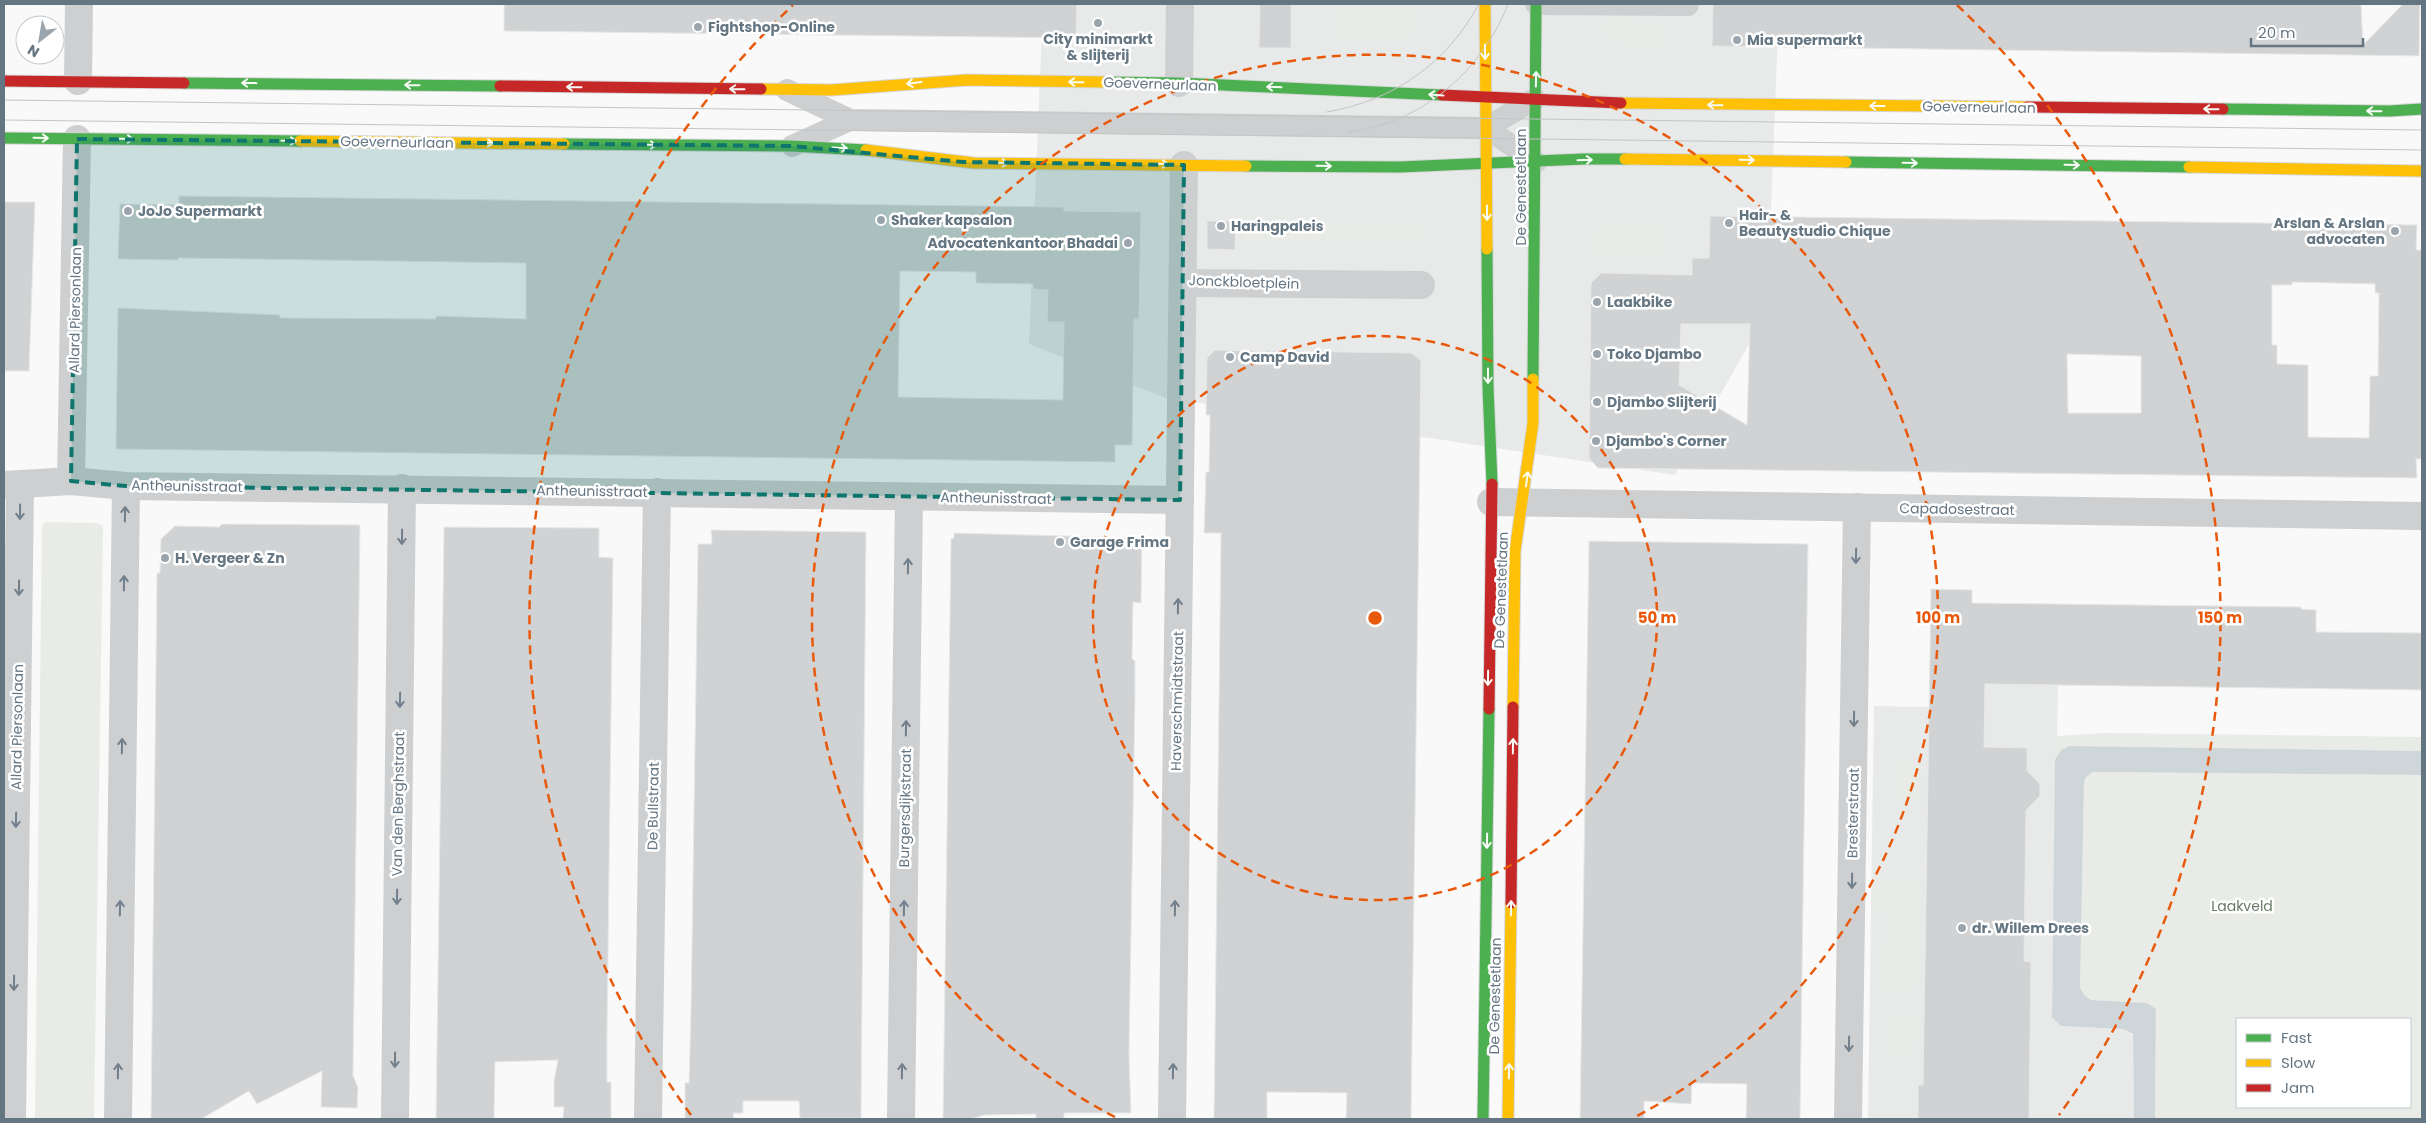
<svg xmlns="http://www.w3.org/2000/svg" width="2426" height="1123" viewBox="0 0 2426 1123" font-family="Poppins,sans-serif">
<rect width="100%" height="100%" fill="#f9f9f9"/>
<!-- built -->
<g fill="#e8e9e9">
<path d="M1043 4H1779L1767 312 1675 475 1166 398 1029 344Z"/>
<path d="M1985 684 2058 685 2052 1015 2061 1026 2123 1029 2133 1035 2134 1119H1868L1874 706 1929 707V715L1972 695H1985Z"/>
</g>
<!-- green -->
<g fill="#e8ebe6" fill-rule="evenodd">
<path d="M1337 7H1418C1418 15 1419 23 1415 30 1406 47 1355 40 1337 40Z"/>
<path d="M1602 20 1666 21V44C1641 44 1604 53 1602 20Z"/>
<path d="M1610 221 1663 222V255L1594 254C1594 239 1593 226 1610 221Z"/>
<path d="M1244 222 1423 224 1422 242 1243 241Z"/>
<path d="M45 522 97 523 103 526 94 1119H35L42 526Z"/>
<path d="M2105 733 2422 737V751L2069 746 2061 750 2055 760 2056 736Z"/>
<path d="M1894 762 1920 763 1919 802 1893 801Z"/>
<path d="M2097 772 2422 775V1119H2155L2156 1009 2147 1003 2091 1000 2085 996 2080 988 2084 783 2089 774ZM2237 1019H2410V1107H2237Z"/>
<path d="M1876 877 1920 878 1916 988H1879L1880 948H1886L1887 912 1875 911Z"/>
<path d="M1891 1013H1916L1915 1058H1890Z"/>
</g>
<!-- water -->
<path fill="#ced6d9" d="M2069 746 2422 751V775L2097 772C2090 772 2086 776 2084 783L2080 988 2085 996 2091 1000 2147 1003 2156 1009 2155 1119H2134L2133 1034 2123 1029 2061 1026 2052 1017 2055 760 2061 750Z"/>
<!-- building -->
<g fill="#d0d2d3" stroke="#e8e8e8" fill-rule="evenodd">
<path d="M504 4H1077L1076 38 504 31Z"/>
<path d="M1260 4H1291V48H1259Z"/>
<path d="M1713 4H2345L2361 5 2363 45 2403 4H2420L2419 56 1712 46Z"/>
<path d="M179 196 1064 207V211L1141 212 1139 319H1134L1132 445H1115V462L116 449 118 308 280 315V318L436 319V316L526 319V263L178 258V260L118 259 120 204 179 205ZM900 271 976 272V283L1033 284V289L1048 290 1047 322H1064L1063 400 898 397Z"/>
<path d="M4 202H35L29 371H4Z"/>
<path d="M1710 216 2417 225 2416 250H2422V459H2416L2417 478 1598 468 1589 458 1591 283 1601 273 1692 275V258H1709ZM2292 282 2375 284V293H2379L2378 376H2370L2369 438 2308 437V365L2277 364V345H2272V285H2292ZM1681 324H1750L1747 425 1679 385ZM2067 354 2141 356V413H2068Z"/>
<path d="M1207 221H1236L1235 250 1207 249Z"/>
<path d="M1215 350 1412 353 1421 361 1411 1119H1346L1347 1093 1267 1092V1119H1214L1221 533H1204L1206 472H1209L1210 415H1206L1207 358Z"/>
<path d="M222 524 360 525 353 1075 358 1088 357 1108 321 1107 322 1071 257 1104 249 1091 201 1119H151L157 573H160L161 539 175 526 219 527Z"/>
<path d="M444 527 599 528V557L613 558 607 1034V1082H611V1119H563L564 1107H554V1081L558 1060 495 1062 494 1119H436Z"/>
<path d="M711 530 866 532 861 1118H800L799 1101H743V1113H733L734 1119H685V1083H689L691 1009 698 544H712Z"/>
<path d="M954 533 1142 538 1141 603 1133 602 1132 659 1135 661V697L1129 1054 1131 1113H1064V1119H1036V1114L985 1115 970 1119H943L951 539 954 538Z"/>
<path d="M1589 541 1808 544 1800 1119H1746L1747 1084 1692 1083 1691 1104 1644 1101V1119H1580Z"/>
<path d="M1931 589 1972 590V603L2301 607V609L2316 610V632L2422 633V690L1985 684 1984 747 2027 748V771L2040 784V796L2026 810 2024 961 2031 962 2029 1119H1918V1085H1923Z"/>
</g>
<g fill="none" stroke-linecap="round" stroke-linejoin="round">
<defs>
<g id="fast">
<path d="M1104 82 1179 83 1442 95"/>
<path d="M184 83 500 86"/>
<path d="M2223 109 2389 111 2422 109"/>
<path d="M4 138 300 141"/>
<path d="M564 144 791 146 866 150"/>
<path d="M1846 162 2189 167"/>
<path d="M1246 166 1400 167 1584 159H1625"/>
<path d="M1487 249 1488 387 1492 484"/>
<path d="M1533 379 1536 4"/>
<path d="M1483 1119 1489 709"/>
</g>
<g id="slow">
<path d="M1485 4 1487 249"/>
<path d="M761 89 832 90 967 80 1104 82"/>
<path d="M1621 103 2027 107"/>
<path d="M300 141 564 144"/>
<path d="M866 150 974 163 1246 166"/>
<path d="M1625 159 1846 162"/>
<path d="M2189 167 2422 171"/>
<path d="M1513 707 1515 551 1533 423V379"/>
<path d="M1508 1119 1511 903"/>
</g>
<g id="jam">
<path d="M4 81 184 83"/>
<path d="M500 86 761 89"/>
<path d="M1442 95 1621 103"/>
<path d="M2027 107 2223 109"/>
<path d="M1489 709 1492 484"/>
<path d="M1511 903 1513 707"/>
</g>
</defs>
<!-- fast casing -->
<use href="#fast" stroke="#d5d6d7" stroke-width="13"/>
<!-- slow casing -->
<use href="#slow" stroke="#d5d6d7" stroke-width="13"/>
<!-- jam casing -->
<use href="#jam" stroke="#d5d6d7" stroke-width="13"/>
<!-- lane -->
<g stroke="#cecfd0" stroke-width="22">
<path d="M1536 4 1688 5"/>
<path d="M787 90 850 120 1486 128 1535 99"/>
<path d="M1486 128 1536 162"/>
<path d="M792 146 850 120"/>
</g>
<!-- street -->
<g stroke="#cecfd0" stroke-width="28">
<path d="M78 81 79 4"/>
<path d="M1179 83 1180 4"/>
<path d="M1183 283 1421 285"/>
<path d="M71 481 77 139"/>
<path d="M4 485 71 481 126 486 1180 500"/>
<path d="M1491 502 2422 516"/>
<path d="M12 1119 20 485"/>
<path d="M118 1119 126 486"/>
<path d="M395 1119 402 488"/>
<path d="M648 1119 657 492"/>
<path d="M901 1119 909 497"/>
<path d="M1172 1119 1184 165"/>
<path d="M1848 1119 1857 507"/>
</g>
<!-- fast -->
<use href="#fast" stroke="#4caf50" stroke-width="11"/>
<!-- slow -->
<use href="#slow" stroke="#ffc107" stroke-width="11"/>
<!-- jam -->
<use href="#jam" stroke="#c62828" stroke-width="11"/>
<!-- tram -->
<g stroke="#c3c5c6" stroke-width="1">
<path d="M4 100 2422 130"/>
<path d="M1327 112C1395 100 1446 64 1479 4"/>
<path d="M4 120 2422 150"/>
<path d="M1349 132C1422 123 1482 71 1508 4"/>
</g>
</g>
<!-- one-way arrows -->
<defs><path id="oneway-shaft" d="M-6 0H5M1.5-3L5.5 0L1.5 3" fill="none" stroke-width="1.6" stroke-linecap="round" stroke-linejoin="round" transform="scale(1.25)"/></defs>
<g stroke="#f6fbf6">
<use href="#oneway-shaft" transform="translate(1485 52) rotate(89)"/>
<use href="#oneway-shaft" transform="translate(1536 79) rotate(-89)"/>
<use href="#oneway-shaft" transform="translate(1076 82) rotate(-179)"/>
<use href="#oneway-shaft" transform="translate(249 83) rotate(-179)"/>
<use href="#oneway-shaft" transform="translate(914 83) rotate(173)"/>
<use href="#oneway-shaft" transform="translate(412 85) rotate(-179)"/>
<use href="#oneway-shaft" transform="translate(574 87) rotate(-179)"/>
<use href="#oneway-shaft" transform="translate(1274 87) rotate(-178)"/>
<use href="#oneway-shaft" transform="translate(737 89) rotate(-179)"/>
<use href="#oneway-shaft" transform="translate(1436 95) rotate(-176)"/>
<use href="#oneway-shaft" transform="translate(1715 105) rotate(-179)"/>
<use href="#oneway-shaft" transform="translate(1877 106) rotate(-180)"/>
<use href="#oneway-shaft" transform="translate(2211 109) rotate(-179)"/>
<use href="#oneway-shaft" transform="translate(2374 111) rotate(-179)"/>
<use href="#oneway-shaft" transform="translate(41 138) rotate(1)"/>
<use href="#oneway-shaft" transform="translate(126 139) rotate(1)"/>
<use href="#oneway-shaft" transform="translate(289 141) rotate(1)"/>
<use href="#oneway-shaft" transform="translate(486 143) rotate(1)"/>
<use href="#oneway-shaft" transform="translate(649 145) rotate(1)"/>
<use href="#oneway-shaft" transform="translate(840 148) rotate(3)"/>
<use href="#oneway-shaft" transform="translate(1585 160) rotate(-2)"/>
<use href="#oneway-shaft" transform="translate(1747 160) rotate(1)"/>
<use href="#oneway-shaft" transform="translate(1001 163)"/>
<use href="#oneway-shaft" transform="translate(1910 163) rotate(1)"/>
<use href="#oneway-shaft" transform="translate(1161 164) rotate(1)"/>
<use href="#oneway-shaft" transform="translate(2072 165) rotate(1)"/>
<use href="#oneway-shaft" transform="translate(1324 166) rotate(1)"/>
<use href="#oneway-shaft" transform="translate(1487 213) rotate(90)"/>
<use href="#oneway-shaft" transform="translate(1488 376) rotate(90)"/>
<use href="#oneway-shaft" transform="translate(1527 479) rotate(-82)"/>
<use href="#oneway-shaft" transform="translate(1488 678) rotate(91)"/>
<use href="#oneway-shaft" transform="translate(1513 746) rotate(-89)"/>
<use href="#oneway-shaft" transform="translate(1487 841) rotate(91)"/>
<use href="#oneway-shaft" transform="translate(1511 908) rotate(-89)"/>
<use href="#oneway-shaft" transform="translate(1509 1071) rotate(-89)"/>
</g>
<g stroke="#707f8b">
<use href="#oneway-shaft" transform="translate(20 512) rotate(91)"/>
<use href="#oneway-shaft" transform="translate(125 514) rotate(-89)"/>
<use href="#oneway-shaft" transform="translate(402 537) rotate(91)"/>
<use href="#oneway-shaft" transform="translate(1856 556) rotate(91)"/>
<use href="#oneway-shaft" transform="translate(908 566) rotate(-89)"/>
<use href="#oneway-shaft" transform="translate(124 583) rotate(-89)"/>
<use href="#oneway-shaft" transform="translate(19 588) rotate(91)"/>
<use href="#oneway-shaft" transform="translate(1178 606) rotate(-89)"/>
<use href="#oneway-shaft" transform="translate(400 700) rotate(91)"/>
<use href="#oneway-shaft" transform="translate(1854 719) rotate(91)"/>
<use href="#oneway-shaft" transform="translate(906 728) rotate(-89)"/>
<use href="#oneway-shaft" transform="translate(122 746) rotate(-89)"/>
<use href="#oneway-shaft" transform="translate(16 820) rotate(91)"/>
<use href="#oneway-shaft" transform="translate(1852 881) rotate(91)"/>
<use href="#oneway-shaft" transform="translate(397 897) rotate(91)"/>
<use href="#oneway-shaft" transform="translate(120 908) rotate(-89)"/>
<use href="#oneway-shaft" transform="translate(904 908) rotate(-89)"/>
<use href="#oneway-shaft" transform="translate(1175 908) rotate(-89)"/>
<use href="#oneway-shaft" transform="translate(14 983) rotate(91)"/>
<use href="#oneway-shaft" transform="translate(1849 1044) rotate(91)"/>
<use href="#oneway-shaft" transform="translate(395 1060) rotate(91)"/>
<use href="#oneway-shaft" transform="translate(118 1071) rotate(-89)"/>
<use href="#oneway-shaft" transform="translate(902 1071) rotate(-89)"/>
<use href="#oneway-shaft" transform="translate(1173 1071) rotate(-89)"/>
</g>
<!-- marked area -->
<path fill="#0f766e" fill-opacity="0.2" stroke="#0f766e" stroke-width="4" stroke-dasharray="10 6" stroke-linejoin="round" d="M77 139 791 146 963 162 1184 165 1180 500 126 486 71 481Z"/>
<!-- distance rings -->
<g fill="none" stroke="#e8590c" stroke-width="2.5" stroke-dasharray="9 6">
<circle cx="1375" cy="618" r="282"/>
<path d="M1115 1117A563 563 0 1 1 1635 1117"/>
<path d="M691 1115A845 845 0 0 1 793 5M1957 5A845 845 0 0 1 2059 1115"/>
</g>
<!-- markers -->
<g fill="#99a4ac" stroke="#fff" stroke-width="2">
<circle cx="1098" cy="23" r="5"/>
<circle cx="698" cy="27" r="5"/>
<circle cx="1737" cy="40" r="5"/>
<circle cx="128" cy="211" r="5"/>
<circle cx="881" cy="220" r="5"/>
<circle cx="1729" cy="223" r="5"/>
<circle cx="1221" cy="226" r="5"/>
<circle cx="2395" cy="231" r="5"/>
<circle cx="1128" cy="243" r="5"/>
<circle cx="1597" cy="302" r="5"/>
<circle cx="1597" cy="354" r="5"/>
<circle cx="1230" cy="357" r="5"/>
<circle cx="1597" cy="402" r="5"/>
<circle cx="1596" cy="441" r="5"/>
<circle cx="1060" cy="542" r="5"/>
<circle cx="165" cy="558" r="5"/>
<circle cx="1962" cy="928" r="5"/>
</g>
<g text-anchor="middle" stroke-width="5" stroke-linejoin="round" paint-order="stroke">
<!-- poi labels -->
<g font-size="14" font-weight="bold" fill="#657683" stroke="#fff" text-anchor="start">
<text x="708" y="32">Fightshop-Online</text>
<text x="1098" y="44" text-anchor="middle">City minimarkt<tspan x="1098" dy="16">&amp; slijterij</tspan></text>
<text x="1747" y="45">Mia supermarkt</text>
<text x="138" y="216">JoJo Supermarkt</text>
<text x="1739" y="220">Hair- &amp;<tspan x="1739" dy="16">Beautystudio Chique</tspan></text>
<text x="891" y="225">Shaker kapsalon</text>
<text x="2385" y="228" text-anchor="end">Arslan &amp; Arslan<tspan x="2385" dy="16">advocaten</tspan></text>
<text x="1231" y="231">Haringpaleis</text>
<text x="1118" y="248" text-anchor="end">Advocatenkantoor Bhadai</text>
<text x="1607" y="307">Laakbike</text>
<text x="1607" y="359">Toko Djambo</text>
<text x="1240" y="362">Camp David</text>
<text x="1607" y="407">Djambo Slijterij</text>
<text x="1606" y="446">Djambo's Corner</text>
<text x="1070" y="547">Garage Frima</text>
<text x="175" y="563">H. Vergeer &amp; Zn</text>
<text x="1972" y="933">dr. Willem Drees</text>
</g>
<!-- street labels -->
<g font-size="14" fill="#657683" stroke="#fff">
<text transform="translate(1160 84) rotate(2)" y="5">Goeverneurlaan</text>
<text transform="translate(1979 107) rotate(1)" y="5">Goeverneurlaan</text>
<text transform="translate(397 142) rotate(1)" y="5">Goeverneurlaan</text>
<text transform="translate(1521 187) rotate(-90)" y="5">De Genestetlaan</text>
<text transform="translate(1244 282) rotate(2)" y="5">Jonckbloetplein</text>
<text transform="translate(75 310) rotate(-89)" y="5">Allard Piersonlaan</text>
<text transform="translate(187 486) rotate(1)" y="5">Antheunisstraat</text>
<text transform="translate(592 491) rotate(1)" y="5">Antheunisstraat</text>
<text transform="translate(996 498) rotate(1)" y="5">Antheunisstraat</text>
<text transform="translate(1957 509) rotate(1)" y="5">Capadosestraat</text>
<text transform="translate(1501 590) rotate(-88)" y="5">De Genestetlaan</text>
<text transform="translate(1177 701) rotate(-89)" y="5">Haverschmidtstraat</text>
<text transform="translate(17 727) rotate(-89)" y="5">Allard Piersonlaan</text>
<text transform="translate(398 804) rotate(-89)" y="5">Van den Berghstraat</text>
<text transform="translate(653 806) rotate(-89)" y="5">De Bullstraat</text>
<text transform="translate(905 808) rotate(-89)" y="5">Burgersdijkstraat</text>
<text transform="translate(1853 813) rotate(-89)" y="5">Bresterstraat</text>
<text transform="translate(1495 996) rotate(-89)" y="5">De Genestetlaan</text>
</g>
<!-- park labels -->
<g font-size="14" fill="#687a64" stroke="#fff">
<text x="2242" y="911">Laakveld</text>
</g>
</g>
<circle cx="1375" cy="618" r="8" fill="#e8590c" stroke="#fff" stroke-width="2.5"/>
<g font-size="15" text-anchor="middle" font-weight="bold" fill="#e8590c" stroke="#fff" stroke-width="5" stroke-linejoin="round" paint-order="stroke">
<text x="1657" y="623">50 m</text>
<text x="1938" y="623">100 m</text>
<text x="2220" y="623">150 m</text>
</g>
<!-- border -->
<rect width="2426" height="1123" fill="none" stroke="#657683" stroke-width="10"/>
<!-- legend -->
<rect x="2236" y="1018" width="175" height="90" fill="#ffffff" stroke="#c1c8cd"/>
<rect x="2246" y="1034" width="25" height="8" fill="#4caf50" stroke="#c1c8cd"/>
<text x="2281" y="1043" font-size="15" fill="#657683">Fast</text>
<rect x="2246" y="1059" width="25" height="8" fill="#ffc107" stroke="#c1c8cd"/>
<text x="2281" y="1068" font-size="15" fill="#657683">Slow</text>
<rect x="2246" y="1084" width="25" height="8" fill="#c62828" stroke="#c1c8cd"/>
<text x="2281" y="1093" font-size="15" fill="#657683">Jam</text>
<!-- north arrow -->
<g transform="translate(40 40) rotate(211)"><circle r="24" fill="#ffffff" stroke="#c1c8cd"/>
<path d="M0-4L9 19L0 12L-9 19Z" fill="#99a4ac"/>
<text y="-8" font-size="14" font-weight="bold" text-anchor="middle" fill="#657683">N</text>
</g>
<!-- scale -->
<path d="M2251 38v8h112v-8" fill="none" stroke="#657683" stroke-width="2.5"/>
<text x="2258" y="38" font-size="15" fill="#657683" stroke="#ffffff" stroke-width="4" paint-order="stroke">20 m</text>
</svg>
